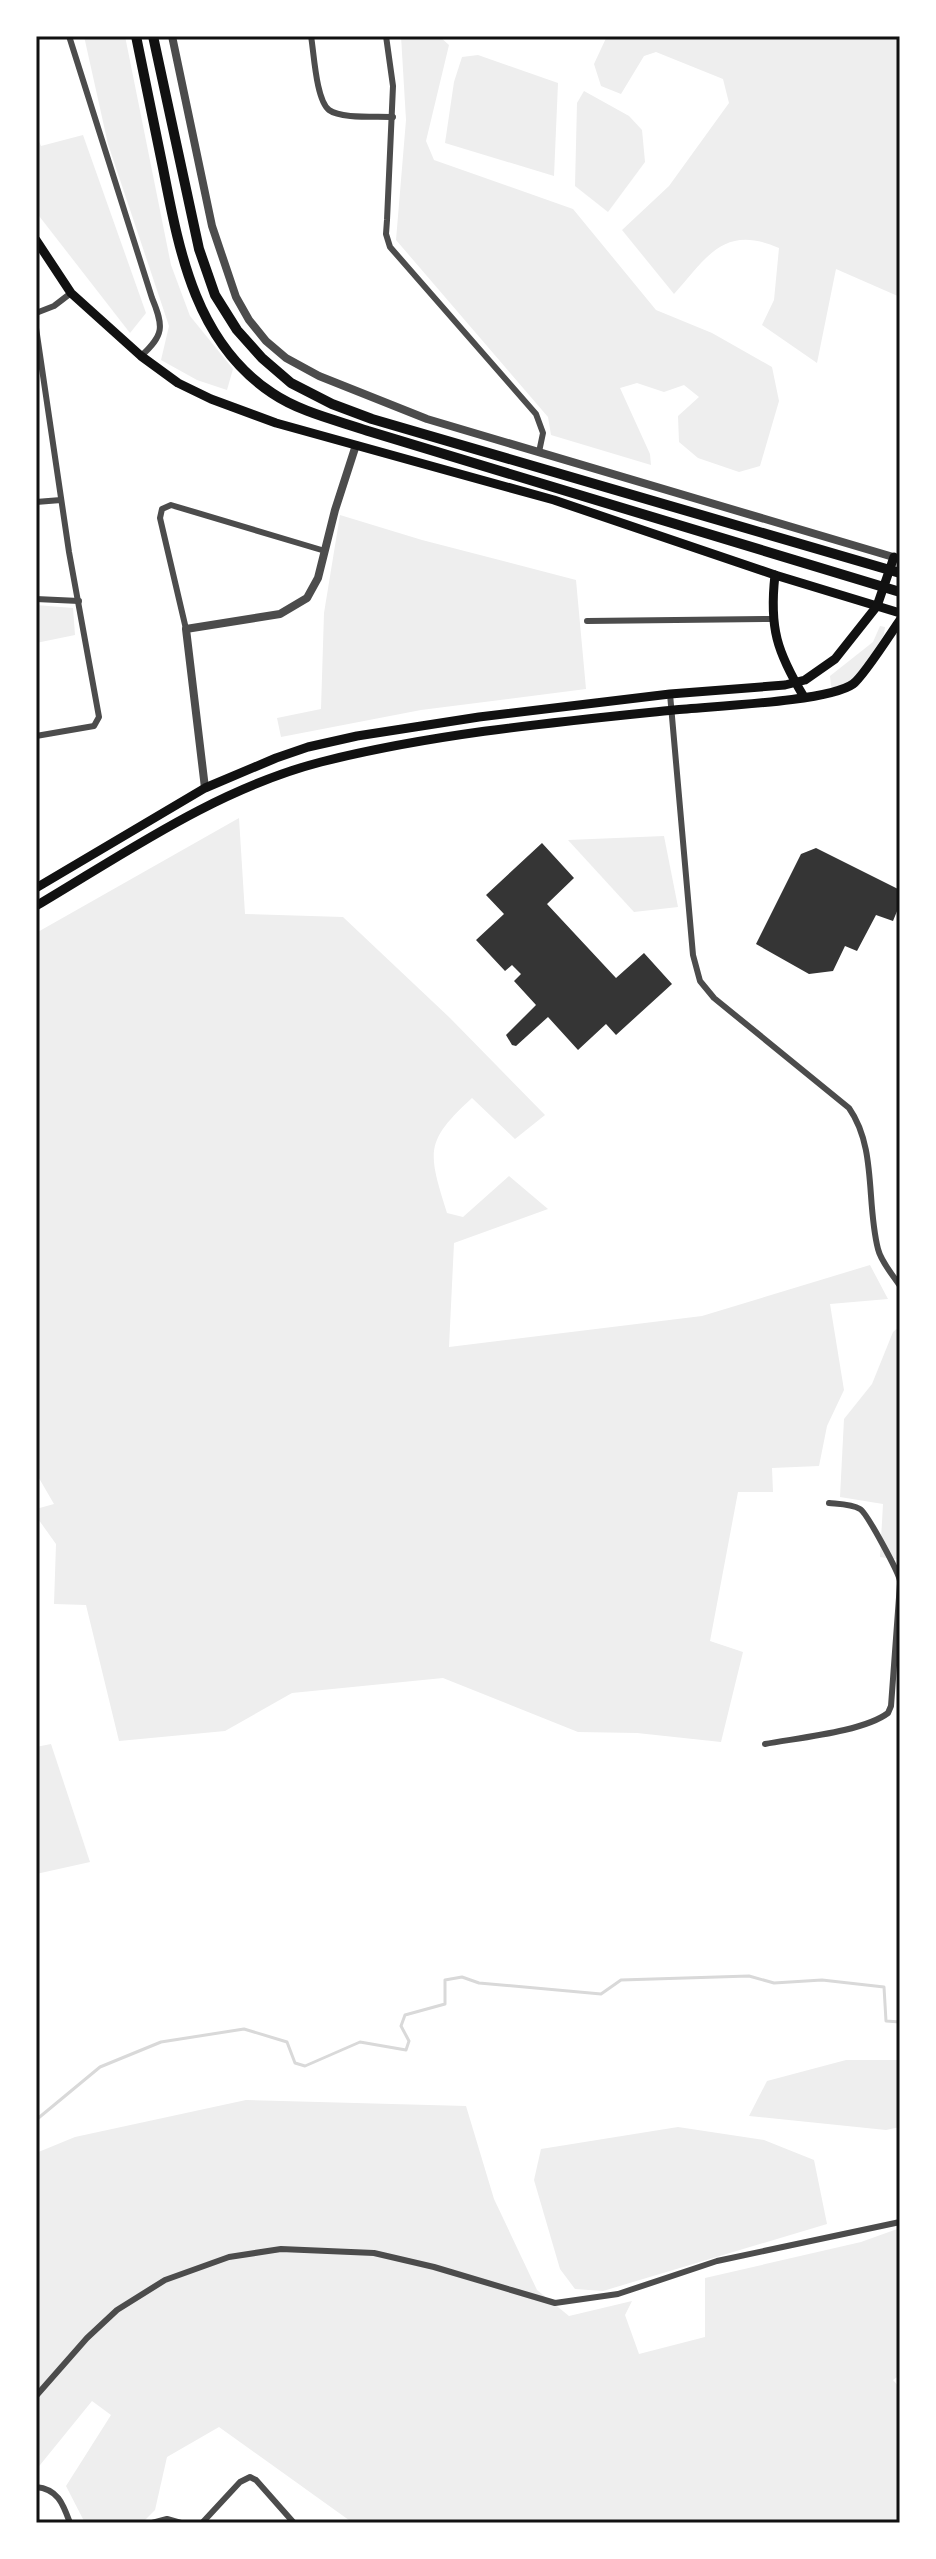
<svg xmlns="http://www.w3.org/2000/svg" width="936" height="2559" viewBox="0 0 936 2559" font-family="Mulish,sans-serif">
<rect width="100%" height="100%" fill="#fff"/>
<!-- green -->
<g fill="#eee">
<path d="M84 36H125L171 265 190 316 233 369 227 390 197 380 161 360 169 326 108 144Z"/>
<path d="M401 36H439L449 45 426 141 434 160 573 209 656 310 712 333 772 367 779 401 760 466 739 472 698 458 679 442 678 416 699 397 684 385 664 392 637 383 620 388 650 454 651 465 551 435 548 417 396 240 406 120Z"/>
<path d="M607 36H900V297L836 269 817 363 762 325 774 300 779 248C724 224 708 256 674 294L622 230 669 186 729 103 723 79 656 52 644 56 621 94 601 86 594 64Z"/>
<path d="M478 55 558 83 554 176 445 143 454 82 462 57Z"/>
<path d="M584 91 629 116 642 130 645 162 608 212 575 186 577 103Z"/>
<path d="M36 134 41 146 83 135 146 313 130 333 36 212Z"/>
<path d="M340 515 422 540 576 580 586 689 421 710 281 737 277 718 321 709 324 613Z"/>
<path d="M36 605 73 608 75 635 36 643Z"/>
<path d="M880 626 885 627 884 634 859 686C849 691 841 692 831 686L830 676 873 642Z"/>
<path d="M239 818 245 914 343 917 450 1018 545 1115 515 1139 472 1098C424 1142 428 1152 447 1213L463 1217 509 1176 548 1209 454 1243 449 1347 702 1316 870 1265 888 1299 830 1304 844 1390 827 1426 819 1466 772 1468 773 1492H738L710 1641 743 1652 721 1742 637 1733 578 1732 443 1678 292 1693 225 1731 119 1741 86 1605 54 1604 56 1544 36 1516V1509L54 1504 36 1473V933Z"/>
<path d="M664 836 678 907 634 912 568 840Z"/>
<path d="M900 1326V1560L880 1557 883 1504 840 1497 844 1419 872 1384 893 1332Z"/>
<path d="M51 1744 90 1862 36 1874V1747Z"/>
<path d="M846 2060H900V2127L886 2130 749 2116 767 2081Z"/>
<path d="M246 2100 466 2106 494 2199 537 2290 569 2316 632 2301 625 2315 639 2354 705 2337V2278L861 2242 900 2228V2375L893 2380 900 2388V2523H353L219 2427 167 2457 155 2510 142 2523H85L66 2486 111 2415 92 2401 36 2470V2153L75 2137Z"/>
<path d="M678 2127 764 2140 814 2160 827 2224 603 2291 575 2289 560 2269 534 2180 541 2149Z"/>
</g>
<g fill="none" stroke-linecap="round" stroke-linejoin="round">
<!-- stream -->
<path stroke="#d9d9d9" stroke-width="3" d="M36 2120 100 2067 161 2042 244 2029 287 2042 295 2063 305 2066 360 2042 406 2050 409 2041 401 2026 405 2015 445 2004V1980L462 1977 479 1983 601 1994 621 1980 749 1976 774 1983 822 1980 884 1987 886 2021 900 2022"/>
</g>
<!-- building -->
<g fill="#353535">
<path d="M542 843 574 878 547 904 616 978 644 953 672 984 616 1035 606 1024 578 1050 548 1017 516 1046 512 1045 506 1035 536 1005 514 981 521 974 512 965 505 971 476 940 504 914 486 895Z"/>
<path d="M816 848 900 890V904L893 921 876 915 857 951 845 946 833 971 809 974 756 944 801 854Z"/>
</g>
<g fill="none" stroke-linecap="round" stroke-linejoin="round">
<!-- minor -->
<g stroke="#4c4c4c" stroke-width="6">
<path d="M69 36 152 298C164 327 164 335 141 356"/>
<path d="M311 36C314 53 316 100 329 110 341 119 377 116 393 117"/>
<path d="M386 36 393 86 387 220 386 234 390 247 536 414 543 433 539 452"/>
<path d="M36 313 54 306 71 293"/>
<path d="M36 328 69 552 99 717 94 726 36 736"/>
<path d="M36 502 61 500"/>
<path d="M36 599 79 601"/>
<path d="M587 621 773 619"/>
<path d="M186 629 160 518 162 509 171 505 325 551"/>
<path d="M670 694 693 955 700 981 714 998 849 1108C877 1148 866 1203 878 1249 881 1262 893 1275 900 1286"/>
<path d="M829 1503C839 1504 852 1504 860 1509 867 1513 899 1573 900 1581"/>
<path d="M765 1744C796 1738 863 1732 888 1713L891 1706 900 1584"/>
<path d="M36 2396 87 2338 117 2310 165 2280 229 2257 281 2249 374 2253 434 2267 555 2303 618 2294 717 2261 900 2222"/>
<path d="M36 2487C58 2489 63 2504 70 2523"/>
<path d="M152 2523 167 2519 181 2523"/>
<path d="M202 2523 240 2482 250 2477 256 2480 294 2523"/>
</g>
<!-- tertiary -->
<g stroke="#4c4c4c" stroke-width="8">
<path d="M172 36 212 226 236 297 249 320 266 341 286 358 319 376 427 419 900 559"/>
<path d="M205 788 186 629 280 614 307 598 318 578 335 510 356 445"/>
</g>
<!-- secondary -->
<g stroke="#111" stroke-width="9">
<path d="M36 240 71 293 141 356 178 383 211 399 276 423 554 500 775 575 900 613"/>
<path d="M775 575C769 628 777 652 804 697"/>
<path d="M36 888 205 788 276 758 308 747 357 736 479 717 670 694 785 685 805 680 835 659 877 606 894 557"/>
<path d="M36 906C127 852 217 789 321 762 436 733 557 722 674 710 711 706 828 702 853 684 863 677 891 633 900 620"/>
</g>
<!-- trunk -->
<g stroke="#111" stroke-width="10">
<path d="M136 36C145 80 154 124 163 168 179 250 195 342 272 393 300 412 336 420 368 431L900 592"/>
<path d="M153 36 199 249 215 295 237 330 262 358 291 383 332 404 372 419 900 573"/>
</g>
</g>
<!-- border -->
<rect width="936" height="2559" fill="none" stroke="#ffffff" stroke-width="76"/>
<rect x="38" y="38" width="860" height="2483" fill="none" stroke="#111" stroke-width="3"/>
</svg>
